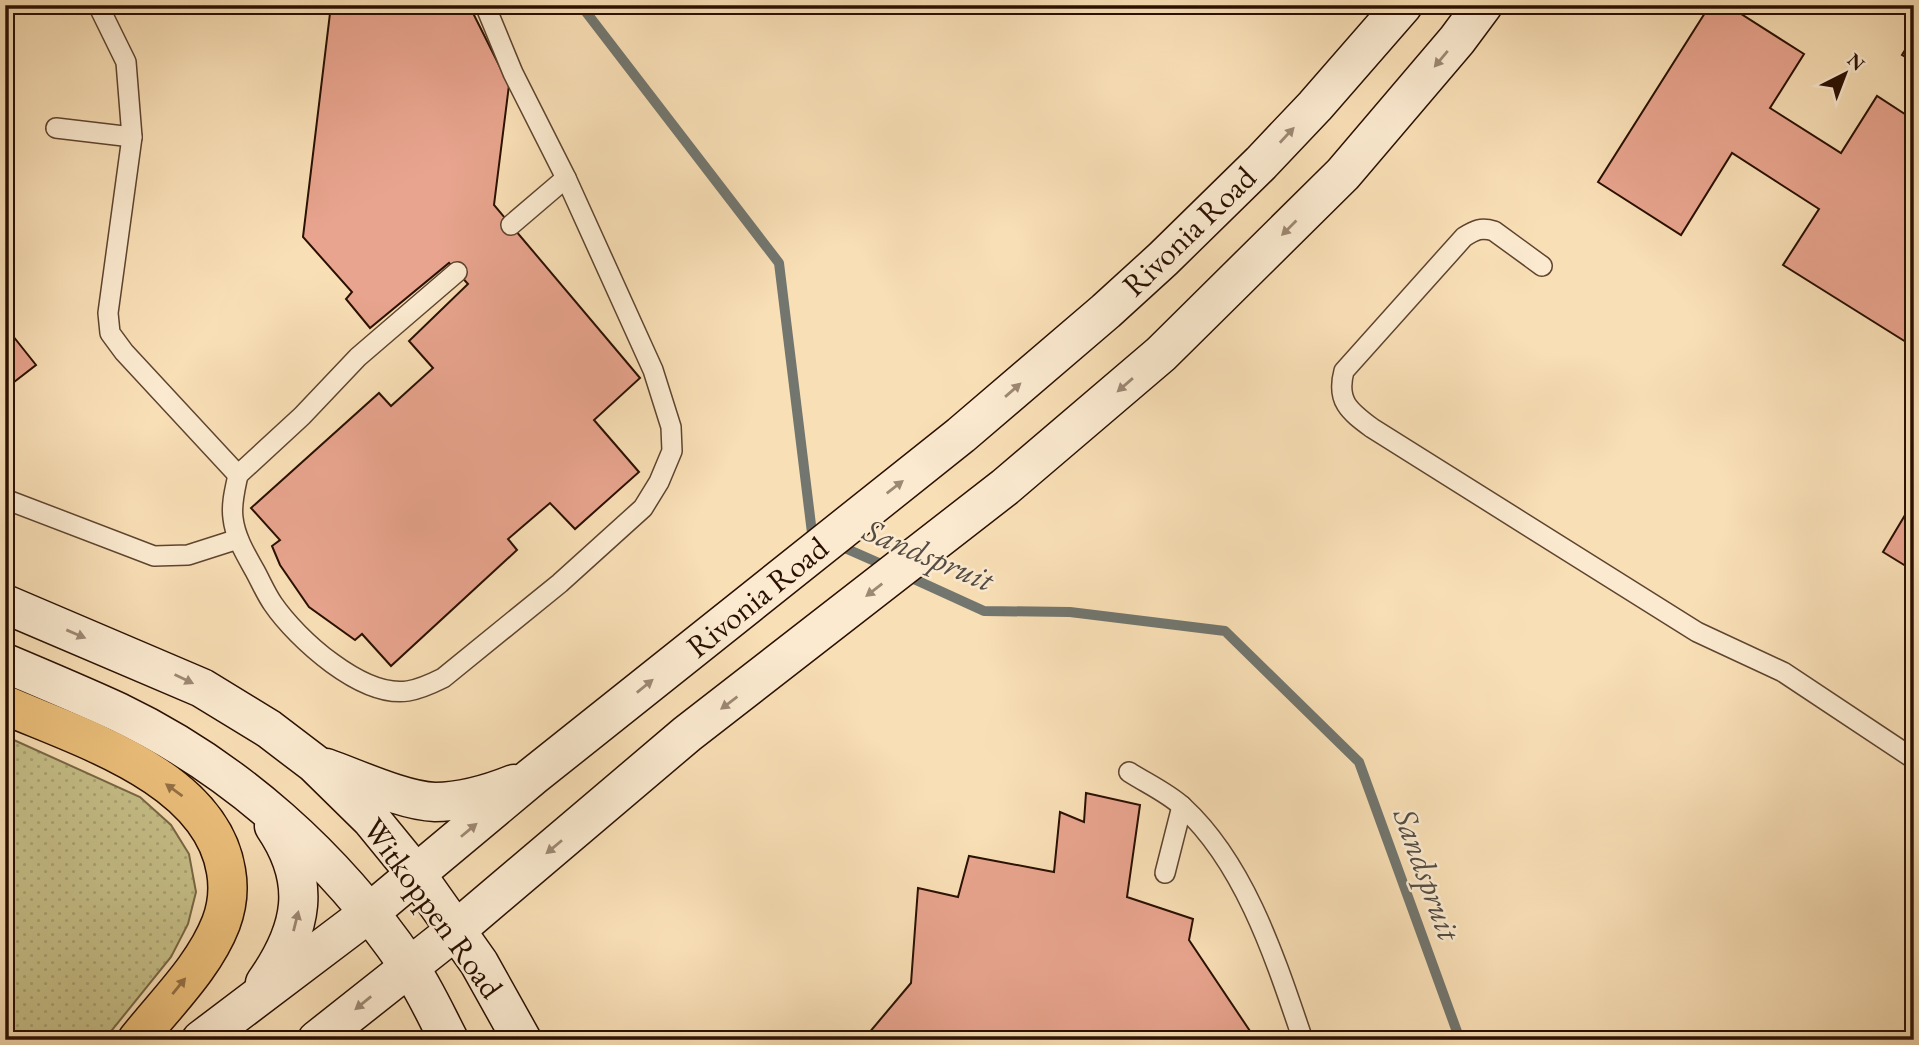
<svg xmlns="http://www.w3.org/2000/svg" width="1919" height="1045" viewBox="0 0 1919 1045" font-family="'EB Garamond',serif">
<defs>
<pattern id="grass-dots" width="8" height="8" patternUnits="userSpaceOnUse" patternTransform="scale(1.75)"><rect width="8" height="8" fill="#c6bf88"/><path d="M2 2h.1M6 6h.1" fill="none" stroke="#aaa374" stroke-width="1.8" stroke-linecap="round"/></pattern>
</defs>
<rect width="100%" height="100%" fill="#f9dfb6"/>
<filter id="stains"><feTurbulence type="fractalNoise" baseFrequency=".00286" numOctaves="4"/><feColorMatrix values="0 0 0 0 .2 0 0 0 0 .09 0 0 0 0 .02 0 0 0 .5 -.17"/></filter>
<radialGradient id="worn" r=".72"><stop offset=".6" stop-color="#630" stop-opacity="0"/><stop offset="1" stop-color="#630" stop-opacity=".3"/></radialGradient>
<!-- grass -->
<path fill="url(#grass-dots)" stroke="#786845" stroke-width="2" d="M5 736 140 797 171 825 189 854 196 892 188 924 171 957 104 1040H5Z"/>
<g fill="none" stroke-linecap="round" stroke-linejoin="round">
<!-- stream -->
<g stroke="#72766f" stroke-width="10">
<path d="M584 5 586 12 779 263 812 533 818 535"/>
<path d="M838 545 888 567"/>
<path d="M905 575 984 611 1070 612 1225 631 1359 762 1460 1040"/>
</g>
</g>
<!-- building -->
<g fill="#e8a48e" stroke="#2a1002" stroke-width="2">
<path d="M331 5H469L509 85 494 205 640 378 594 420 639 472 575 529 550 503 508 539 517 550 391 666 362 634 355 640 309 607 280 565 272 546 280 540 251 508 379 393 391 406 433 368 409 341 468 284 449 263 370 328 346 299 352 292 303 237Z"/>
<path d="M1710 5H1727L1804 54 1770 108 1841 153 1877 96 1914 120V347L1783 265 1819 209 1732 153 1681 235 1598 182Z"/>
<path d="M1914 36V62L1902 55Z"/>
<path d="M5 326 36 365 5 389Z"/>
<path d="M1914 500V571L1883 552Z"/>
<path d="M1086 793 1140 805 1127 897 1193 919 1189 940 1256 1040H863L911 983 918 888 958 897 969 856 1054 872 1060 812 1084 822Z"/>
</g>
<g fill="none" stroke-linecap="round" stroke-linejoin="round">
<defs>
<g id="service">
<path d="M98 5 126 62 132 137 108 313 110 333 124 352 238 475 302 416 358 357 457 272"/>
<path d="M485 5 513 73 566 178 511 225"/>
<path d="M56 128 132 137"/>
<path d="M1542 266 1494 231C1481 227 1475 230 1464 237L1344 371C1336 401 1349 411 1372 428L1697 632 1783 672 1914 759"/>
<path d="M238 475C235 489 231 504 233 518 235 537 246 555 255 571 261 582 266 594 273 604 297 639 362 698 408 691 420 689 431 684 443 678L560 583 643 508 659 482 672 451 671 427 653 370 566 178"/>
<path d="M5 499 154 556 188 555 238 539"/>
<path d="M1129 772C1146 783 1168 793 1183 807 1246 865 1276 961 1303 1040"/>
<path d="M1165 873 1182 806"/>
</g>
<g id="secondary">
<path d="M5 604 202 688 269 729 315 764 371 819 416 874 479 963 522 1040"/>
<path d="M5 663C43 679 81 695 118 712 235 768 335 858 408 965 424 988 436 1015 449 1040"/>
<path d="M326 768C357 779 404 801 435 802 462 802 489 794 514 784"/>
<path d="M265 983C303 929 312 882 274 826"/>
<path d="M201 1040 369 913 533 776 961 435 1106 311 1163 259 1261 163 1315 106 1403 5"/>
<path d="M317 1040 456 930 687 734 1005 487 1161 354 1343 174 1457 40 1483 5"/>
</g>
<path id="motorway" d="M5 705C81 738 211 777 226 871 229 888 227 907 221 923 204 967 166 1003 137 1040"/>
</defs>
<!-- service casing -->
<use href="#service" stroke="#5e442f" stroke-width="22"/>
<!-- secondary casing -->
<use href="#secondary" stroke="#2a1002" stroke-width="41"/>
<!-- motorway casing -->
<use href="#motorway" stroke="#2a1002" stroke-width="41"/>
<!-- service -->
<use href="#service" stroke="#fbead0" stroke-width="19"/>
<!-- secondary -->
<use href="#secondary" stroke="#fbead0" stroke-width="38"/>
<!-- motorway -->
<use href="#motorway" stroke="#ecc07b" stroke-width="38"/>
</g>
<!-- one-way arrows -->
<defs><path id="oneway-solid" d="M-6-.8H1V-3.2L6.5 0L1 3.2V.8H-6Z" transform="scale(1.75)"/></defs>
<g fill="#9d8873">
<use href="#oneway-solid" transform="translate(1441 59) rotate(130)"/>
<use href="#oneway-solid" transform="translate(1287 135) rotate(-47)"/>
<use href="#oneway-solid" transform="translate(1289 228) rotate(135)"/>
<use href="#oneway-solid" transform="translate(1125 385) rotate(139)"/>
<use href="#oneway-solid" transform="translate(1013 390) rotate(-41)"/>
<use href="#oneway-solid" transform="translate(895 487) rotate(-38)"/>
<use href="#oneway-solid" transform="translate(874 590) rotate(142)"/>
<use href="#oneway-solid" transform="translate(76 634) rotate(23)"/>
<use href="#oneway-solid" transform="translate(184 679) rotate(26)"/>
<use href="#oneway-solid" transform="translate(645 686) rotate(-39)"/>
<use href="#oneway-solid" transform="translate(729 703) rotate(143)"/>
<use href="#oneway-solid" transform="translate(469 830) rotate(-40)"/>
<use href="#oneway-solid" transform="translate(554 847) rotate(140)"/>
<use href="#oneway-solid" transform="translate(296 921) rotate(-76)"/>
<use href="#oneway-solid" transform="translate(363 1003) rotate(141)"/>
</g>
<g fill="#957145">
<use href="#oneway-solid" transform="translate(174 790) rotate(-144)"/>
<use href="#oneway-solid" transform="translate(179 986) rotate(-51)"/>
</g>
<g text-anchor="middle" stroke-width="5" stroke-linejoin="round" paint-order="stroke">
<!-- street labels -->
<g font-size="32" fill="#2a1002" stroke="#fbead0">
<text transform="translate(1189 231) rotate(-44)" y="11">Rivonia Road</text>
<text transform="translate(757 597) rotate(-39)" y="11">Rivonia Road</text>
<text transform="translate(433 908) rotate(54)" y="11">Witkoppen Road</text>
</g>
<!-- water labels -->
<g font-size="33" font-style="italic" fill="#544c42" stroke="#fbead0">
<text transform="translate(929 554) rotate(23)" y="12">Sandspruit</text>
<text transform="translate(1428 874) rotate(70)" y="12">Sandspruit</text>
</g>
</g>
<!-- margin -->
<rect width="1919" height="1045" fill="none" stroke="#f9dfb6" stroke-width="28"/>
<rect x="7" y="7" width="1905" height="1031" fill="none" stroke="#2a1002" stroke-width="3.5"/>
<rect x="14" y="14" width="1891" height="1017" fill="none" stroke="#2a1002" stroke-width="2"/>
<!-- north arrow -->
<g transform="translate(1845 74) rotate(42)" stroke="#fbead0" stroke-width="5" paint-order="stroke">
<path d="M0-5L12 26L0 18L-12 26Z" fill="#2a1002"/>
<text y="-10" font-size="19" font-weight="bold" text-anchor="middle" fill="#2a1002">N</text>
</g>
<rect width="100%" height="100%" filter="url(#stains)"/>
<rect width="100%" height="100%" fill="url(#worn)"/>
</svg>
